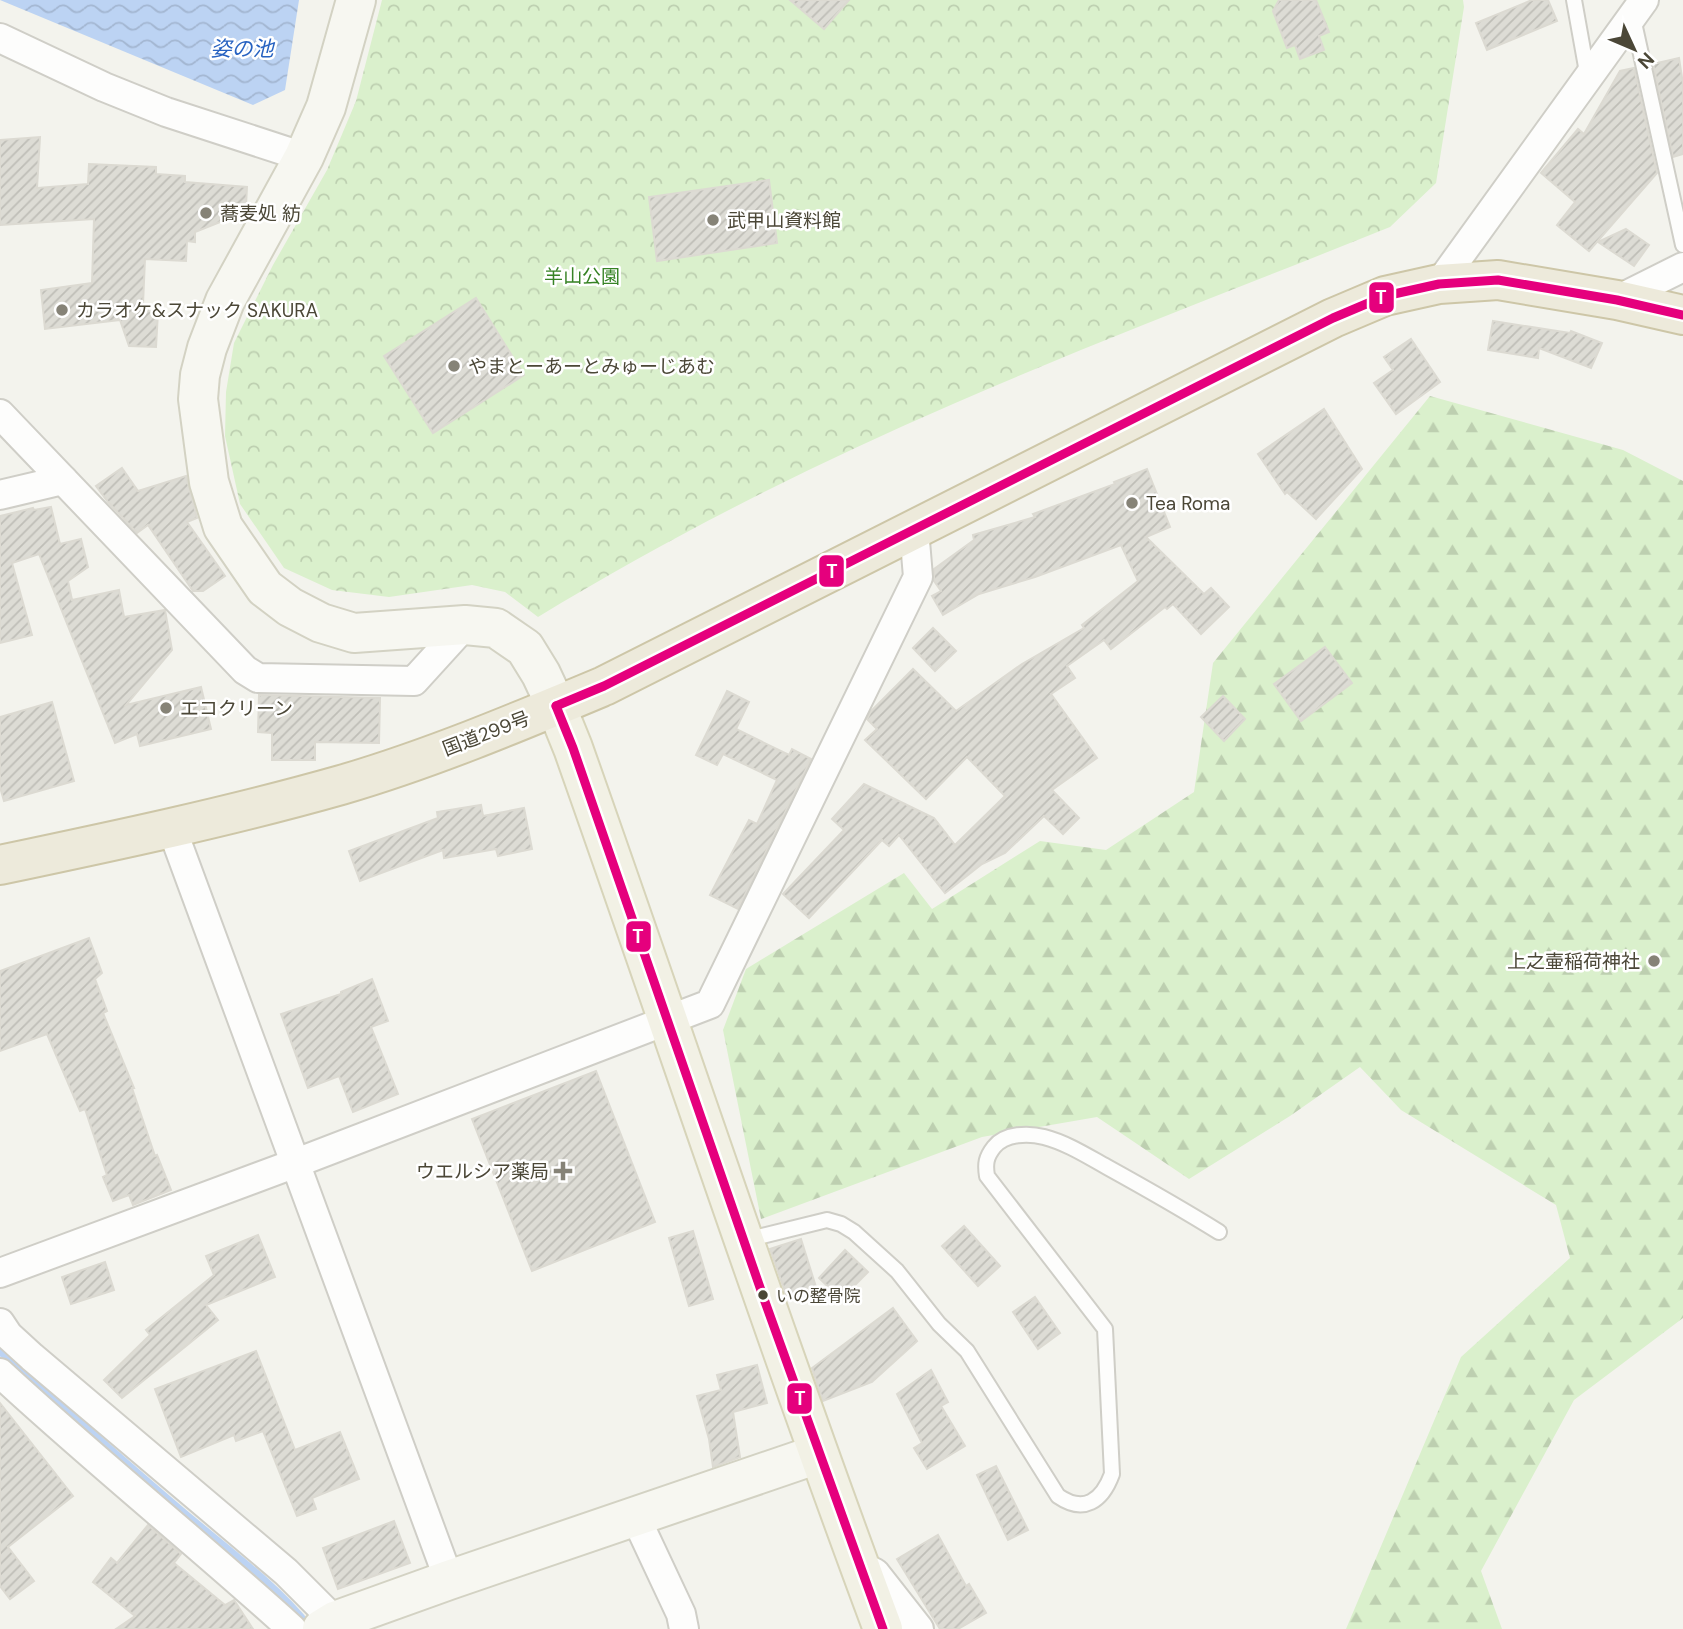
<svg xmlns="http://www.w3.org/2000/svg" width="1683" height="1629" viewBox="0 0 1683 1629" font-family="'DM Sans','Noto Sans JP',sans-serif">
<defs>
<pattern id="forest-firs" width="22" height="20" patternUnits="userSpaceOnUse" patternTransform="scale(1.75)"><rect width="22" height="20" fill="#daf0cc"/><path d="M5 1l3.5 6h-7zM16 11l3.5 6h-7z" fill="#bdcfb0"/></pattern>
<pattern id="park-crowns" width="20" height="18" patternUnits="userSpaceOnUse" patternTransform="scale(1.75)"><rect width="20" height="18" fill="#daf0cc"/><path d="M2 6a3 3 0 1 1 6 0M12 15a3 3 0 1 1 6 0" fill="none" stroke="#bdcfb0"/></pattern>
<pattern id="water-waves" width="16" height="10" patternUnits="userSpaceOnUse" patternTransform="scale(1.75)"><rect width="16" height="10" fill="#bcd3f3"/><path d="M0 5q4-4 8 0t8 0" fill="none" stroke="#a3b6d1"/></pattern>
<pattern id="building-hatch" width="6" height="6" patternUnits="userSpaceOnUse" patternTransform="scale(1.75)"><rect width="6" height="6" fill="#dddcd5"/><path d="M-1 1l2-2M0 6l6-6M5 7l2-2" fill="none" stroke="#bfbeb7"/></pattern>
</defs>
<rect width="100%" height="100%" fill="#f3f3ed"/>
<!-- forest -->
<path fill="url(#forest-firs)" d="M1430 396 1623 450 1683 481V1318L1574 1400 1481 1571 1502 1629H1346L1461 1357 1570 1258 1556 1205 1401 1110 1360 1067 1290 1116 1189 1179 1097 1117 982 1137 761 1219 723 1030 746 969 904 873 932 909 1040 841 1106 850 1194 792 1213 663Z"/>
<!-- park -->
<path fill="url(#park-crowns)" d="M382 0H1463L1464 7 1436 183 1390 227C1244 286 1097 341 953 404 810 466 671 536 538 617L505 592 472 585 389 597 332 590 284 568 240 504 225 436 226 392 234 343 273 265 327 170 356 101Z"/>
<!-- water -->
<path fill="url(#water-waves)" d="M0 0H299L285 90 253 105Z"/>
<g fill="none" stroke-linecap="round" stroke-linejoin="round">
<!-- stream -->
<path stroke="#bcd3f3" stroke-width="9" d="M0 1350C60 1407 121 1460 184 1514 227 1550 275 1585 310 1629"/>
</g>
<!-- building -->
<g fill="url(#building-hatch)" stroke="#dcdad2" stroke-width="2">
<path d="M790 0H849L824 29Z"/>
<path d="M1279 0H1316L1329 32 1319 36 1324 50 1300 59 1295 45 1287 48 1273 11Z"/>
<path d="M1532 0H1548L1557 21 1487 50 1476 23Z"/>
<path d="M1679 58 1683 84V154L1673 157 1653 64Z"/>
<path d="M1634 68 1657 173 1589 251 1557 225 1575 202 1541 173 1578 129 1584 134 1620 71Z"/>
<path d="M40 137 37 188 88 184 89 164 156 167V174L185 176V182L247 187 246 206 233 217 195 232V242L187 241 186 261 145 259 143 304H148V311L158 312 156 347 129 346 120 320 45 329 41 290 92 283 94 219 0 225V140Z"/>
<path d="M769 180 777 243 657 261 649 197Z"/>
<path d="M1626 229 1649 245 1634 266 1598 242Z"/>
<path d="M476 298 524 375 433 433 384 356Z"/>
<path d="M1493 321 1570 333 1571 331 1602 343 1591 368 1539 348 1538 358 1488 350Z"/>
<path d="M1411 339 1440 382 1396 414 1374 383 1393 370 1384 357Z"/>
<path d="M1324 409 1362 469 1316 519 1287 492 1285 494 1258 454Z"/>
<path d="M122 468 138 491 186 476 197 518 187 522 225 576 203 591H193L148 525 137 533 108 502 96 486Z"/>
<path d="M1147 469 1170 527 1146 537 1204 594 1211 588 1229 607 1201 634 1173 604 1167 609 1165 607 1111 649 1104 640 1067 666 1075 678 1051 694 1097 758 1052 790 1079 818 1063 834 1044 816 1005 853 982 864 945 893 899 835 889 846 882 840 809 918 783 894 844 830 832 819 864 784 934 818 955 845 1005 796 967 757 926 799 865 740 877 729 867 719 871 711 913 669 956 711 1022 664 1084 628 1082 625 1138 581 1121 545 1035 577 979 594 943 615 932 596 941 591 934 581V569L974 540 973 535 1035 517 1033 514 1115 484 1114 482Z"/>
<path d="M51 507 60 544 81 539 88 567 68 581 72 600 119 590 124 617 165 610 172 650 126 705 201 687 211 729 140 746 137 734 115 743 39 554 12 563 32 635 0 643V516L33 508 34 510Z"/>
<path d="M933 628 956 651 935 671 913 648Z"/>
<path d="M1325 647 1352 683 1301 721 1274 684Z"/>
<path d="M727 691 749 702 736 729 789 755 792 749 811 759 738 909 710 895 749 820 757 824 777 780 723 754 717 765 696 755Z"/>
<path d="M259 695 380 698 379 743 315 742V760H272V733L258 732Z"/>
<path d="M1223 696 1245 719 1224 741 1201 717Z"/>
<path d="M52 702 74 781 4 801 0 787V717Z"/>
<path d="M481 805 483 816 524 808 532 849 498 856 496 849 444 858 443 850 360 881 349 851 438 818 437 812Z"/>
<path d="M89 938 102 973 95 979 107 1011 103 1013 134 1088H132L155 1156 157 1155 171 1190 133 1205 129 1195 113 1201 103 1177 107 1175 85 1109 80 1111 47 1034 0 1051V971Z"/>
<path d="M372 979 388 1021 371 1027 398 1094 353 1112 339 1076 308 1088 281 1014 341 994V992Z"/>
<path d="M596 1071 655 1222 532 1271 472 1119Z"/>
<path d="M964 1226 1000 1266 978 1286 942 1246Z"/>
<path d="M693 1231 713 1299 689 1306 669 1238Z"/>
<path d="M258 1235 275 1277 206 1305 218 1320 122 1398 104 1380 150 1335 146 1330 214 1275 206 1256Z"/>
<path d="M801 1239 816 1287 787 1297 770 1249Z"/>
<path d="M845 1250 868 1272 841 1299 819 1278Z"/>
<path d="M105 1262 114 1290 71 1304 62 1277Z"/>
<path d="M1035 1297 1060 1333 1038 1349 1013 1312Z"/>
<path d="M893 1308 917 1341 872 1382 823 1401 812 1368Z"/>
<path d="M256 1351 295 1450 340 1432 359 1479 312 1498 316 1509 297 1516 263 1431 236 1441 234 1435 181 1457 155 1389Z"/>
<path d="M757 1365 767 1403 733 1412 740 1457 713 1467 709 1439 697 1396 721 1390 717 1375Z"/>
<path d="M931 1370 948 1402 941 1406 965 1446 927 1469 914 1448 922 1443 897 1394Z"/>
<path d="M0 1403 73 1496 8 1547 34 1581 10 1599 0 1586Z"/>
<path d="M996 1466 1028 1530 1008 1540 977 1475Z"/>
<path d="M394 1521 410 1563 338 1589 323 1548Z"/>
<path d="M148 1525 181 1554 174 1563 225 1605 234 1600 253 1629H116L135 1616 93 1582 111 1558 117 1563Z"/>
<path d="M938 1535 966 1586 969 1584 986 1613 958 1629H940L897 1559Z"/>
</g>
<g fill="none" stroke-linecap="round" stroke-linejoin="round">
<defs>
<g id="lane">
<path d="M1574 0 1588 78"/>
<path d="M1633 18 1683 245"/>
<path d="M746 1240 827 1220 841 1224 854 1232 897 1271 939 1324 967 1351 1058 1496C1084 1514 1102 1501 1112 1474L1105 1329 987 1176C985 1164 986 1157 994 1147 1005 1133 1029 1133 1044 1137 1067 1143 1087 1156 1107 1167 1145 1188 1182 1209 1219 1232"/>
</g>
<g id="street">
<path d="M0 38 104 87 166 112 304 157"/>
<path d="M1439 284 1644 0"/>
<path d="M1617 300 1683 267"/>
<path d="M0 414 245 670 258 678 414 681 465 625"/>
<path d="M0 495 63 480"/>
<path d="M172 829 449 1580"/>
<path d="M0 1273 296 1163 710 1004 918 577 914 529"/>
<path d="M0 1323 8 1335 32 1357 286 1572 335 1621 339 1629"/>
<path d="M0 1373C95 1461 196 1542 292 1629"/>
<path d="M635 1516 681 1614 684 1629"/>
<path d="M861 1566 875 1573 919 1629"/>
</g>
<g id="secondary">
<path d="M356 0 326 107 304 157 225 301 207 348 200 375 198 399 209 482 223 527 265 588 290 607 321 623 354 633 465 625 496 628 525 648 541 674 556 706"/>
<path d="M322 1629 335 1621 449 1580 818 1454"/>
</g>
<path id="primary" d="M556 706 573 748C677 1042 774 1337 883 1629"/>
<path id="highway" d="M0 865C114 841 228 817 341 785 430 759 518 722 604 686L1333 318 1385 296 1439 284 1498 280 1617 300 1683 315"/>
</defs>
<!-- lane casing -->
<use href="#lane" stroke="#cfcec7" stroke-width="18"/>
<!-- street casing -->
<use href="#street" stroke="#cfcec7" stroke-width="32"/>
<!-- secondary casing -->
<use href="#secondary" stroke="#d3d2c3" stroke-width="42"/>
<!-- primary casing -->
<use href="#primary" stroke="#d7d4b9" stroke-width="42"/>
<!-- highway casing -->
<use href="#highway" stroke="#cdc6a7" stroke-width="42"/>
<!-- lane -->
<use href="#lane" stroke="#fdfdfc" stroke-width="14"/>
<!-- street -->
<use href="#street" stroke="#fdfdfc" stroke-width="28"/>
<!-- secondary -->
<use href="#secondary" stroke="#f7f7f1" stroke-width="38"/>
<!-- primary -->
<use href="#primary" stroke="#f2f1e5" stroke-width="38"/>
<!-- highway -->
<use href="#highway" stroke="#edeadb" stroke-width="38"/>
<defs>
<g id="bus-1">
<path d="M556 706 604 686 1333 318 1385 296 1439 284 1498 280 1617 300 1683 315"/>
<path d="M556 706 573 748 764 1299 883 1629"/>
</g>
</defs>
<!-- bus-1 casing -->
<use href="#bus-1" stroke="#fff" stroke-width="14"/>
<!-- bus-1 -->
<use href="#bus-1" stroke="#e5007d" stroke-width="9"/>
</g>
<!-- markers -->
<g fill="#868377" stroke="#fff" stroke-width="2.5">
<circle cx="206" cy="213" r="7"/>
<circle cx="713" cy="220" r="7"/>
<circle cx="62" cy="310" r="7"/>
<circle cx="454" cy="366" r="7"/>
<circle cx="1132" cy="503" r="7"/>
<circle cx="166" cy="708" r="7"/>
<circle cx="1654" cy="961" r="7"/>
<path d="M559.5 1160.5h7v7h7v7h-7v7h-7v-7h-7v-7h7z"/>
</g>
<circle fill="#4b4737" stroke="#fff" stroke-width="2.5" cx="763" cy="1295" r="6"/>
<g text-anchor="middle" stroke-width="5" stroke-linejoin="round" paint-order="stroke">
<!-- bus labels -->
<g font-size="17" fill="#4b4737" stroke="#fff" text-anchor="start">
<text x="776" y="1302">いの整骨院</text>
</g>
<!-- poi labels -->
<g font-size="19" fill="#4b4737" stroke="#fff" text-anchor="start">
<text x="220" y="220">蕎麦処 紡</text>
<text x="727" y="227">武甲山資料館</text>
<text x="76" y="317">カラオケ&amp;スナック SAKURA</text>
<text x="468" y="373">やまとーあーとみゅーじあむ</text>
<text x="1146" y="510">Tea Roma</text>
<text x="180" y="715">エコクリーン</text>
<text x="1640" y="968" text-anchor="end">上之壷稲荷神社</text>
<text x="549" y="1178" text-anchor="end">ウエルシア薬局</text>
</g>
<!-- park labels -->
<g font-size="19" fill="#378325" stroke="#fff">
<text x="582" y="283">羊山公園</text>
</g>
<!-- street labels -->
<g font-size="19" fill="#4b4737" stroke="#fff">
<text transform="translate(486 733) rotate(-21)" y="7">国道299号</text>
</g>
<!-- water labels -->
<g font-size="21" font-style="italic" fill="#2762c1" stroke="#fff">
<text x="242" y="56">姿の池</text>
</g>
</g>
<g stroke="#fff" stroke-width="2.5">
<rect x="1368" y="281" width="27" height="33" rx="7" fill="#e5007d"/>
<rect x="818" y="554" width="27" height="34" rx="7" fill="#e5007d"/>
<rect x="625" y="920" width="27" height="33" rx="7" fill="#e5007d"/>
<rect x="786" y="1382" width="27" height="33" rx="7" fill="#e5007d"/>
</g>
<g font-size="19" text-anchor="middle" font-weight="bold" fill="#fff">
<text x="1381" y="304">T</text>
<text x="832" y="578">T</text>
<text x="638" y="943">T</text>
<text x="800" y="1405">T</text>
</g>
<!-- north arrow -->
<g transform="translate(1634 49) rotate(134)" stroke="#ffffff" stroke-width="5" paint-order="stroke">
<path d="M0-5L12 26L0 18L-12 26Z" fill="#4b4737"/>
<text y="-10" font-size="19" font-weight="bold" text-anchor="middle" fill="#4b4737">N</text>
</g>
</svg>
